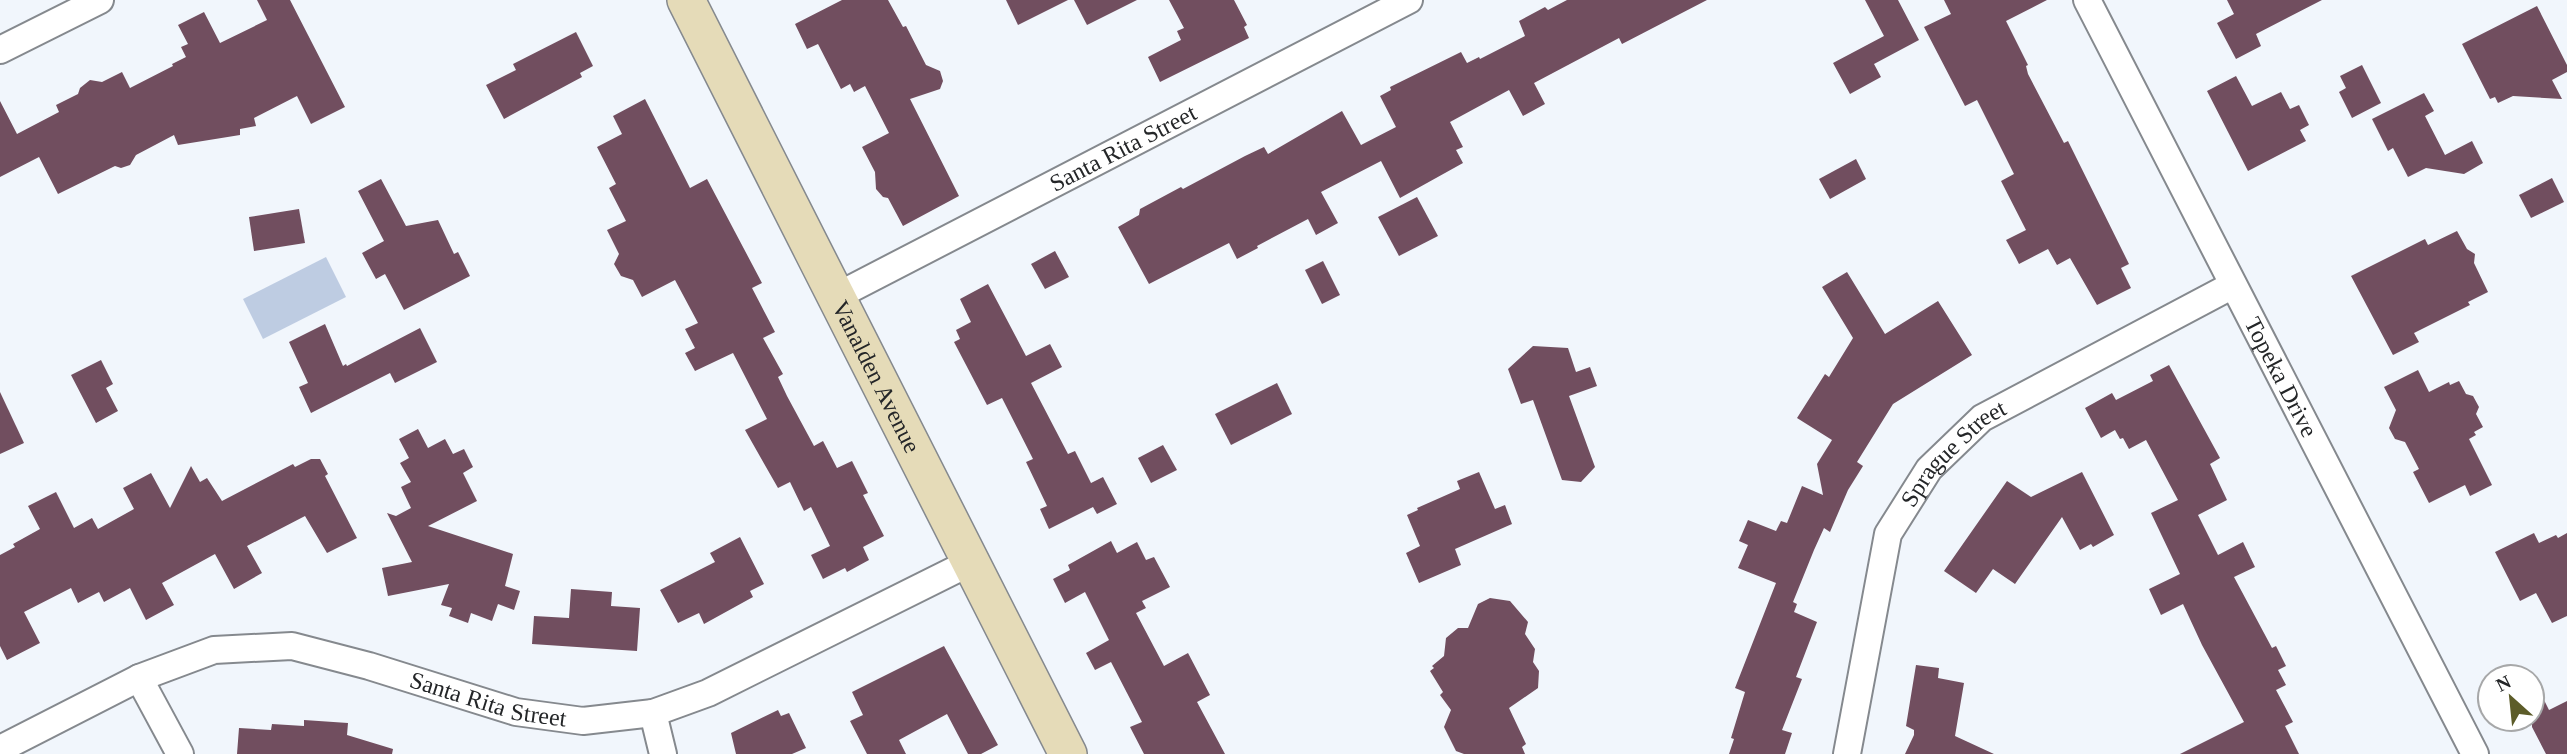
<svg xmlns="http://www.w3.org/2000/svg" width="2567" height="754" viewBox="0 0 2567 754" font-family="Georgia,serif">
<rect width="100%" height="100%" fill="#f1f6fc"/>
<!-- green -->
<path fill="#becce2" d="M326 257 346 297 263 339 243 299Z"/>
<!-- building -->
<g fill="#714e5f">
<path d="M257 0H290L345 107 311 124 297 96 254 118 256 126 240 129V135L178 145 174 135 136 155 130 165 121 168 115 166 58 194 39 157 0 177V101L17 134 59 112 56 105 78 94 80 88 90 80 102 82 122 72 130 88 173 66 172 64 186 57 181 47 188 44 178 25 204 12 220 43 267 20Z"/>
<path d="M842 0H888L903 27 906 26 926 65 940 71 943 81 940 89 910 99 959 196 903 226 888 198 883 197 876 189 875 172 862 147 889 133 865 86 854 92 850 84 841 89 818 44 807 49 795 24Z"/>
<path d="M1006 0H1068L1018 25Z"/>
<path d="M1074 0H1137L1087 25Z"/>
<path d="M1169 0H1234L1247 25 1244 27 1249 38 1160 82 1148 57 1181 40 1177 31 1184 28Z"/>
<path d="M1567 0H1707L1622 44 1619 38 1534 83 1545 104 1523 116 1509 90 1450 122 1463 147 1456 150 1463 163 1400 198 1381 161 1321 192 1338 223 1316 235 1308 219 1257 246 1258 248 1237 259 1229 243 1149 284 1118 227 1139 215 1140 209 1181 187 1183 189 1245 156 1264 147 1268 154 1342 111 1361 145 1396 127 1380 96 1391 90 1390 87 1461 52 1467 63 1479 57 1480 59 1525 36 1519 21 1545 7 1548 10Z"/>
<path d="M1865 0H1898L1919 40 1874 64 1881 77 1850 94 1833 63 1884 36Z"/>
<path d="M1944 0H2047L2006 21 2028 65 2026 66 2028 74 2064 143 2068 141 2129 264 2121 268 2131 288 2097 305 2070 258 2057 265 2048 249 2019 264 2016 258 2006 240 2026 230 2001 181 2014 174 1977 100 1965 106 1924 27 1951 14Z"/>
<path d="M2227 0H2322L2256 34 2261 46 2236 59 2217 23 2234 14Z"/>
<path d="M2537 6 2567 65V72L2552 80 2562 99 2513 96 2498 103 2495 97 2490 99 2462 44Z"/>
<path d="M576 32 593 66 580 73 582 77 504 119 486 85 516 70 513 64Z"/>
<path d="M2362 65 2381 103 2352 118 2339 92 2346 88 2340 76Z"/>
<path d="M2236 76 2252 106 2281 92 2290 109 2299 105 2309 125 2300 130 2306 141 2248 171 2207 91Z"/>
<path d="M2424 93 2434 111 2425 116 2445 155 2472 141 2483 163 2464 174 2426 168 2408 177 2393 148 2388 151 2372 119Z"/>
<path d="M645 99 690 188 707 179 762 283 752 288 775 332 763 338 783 374 778 377 787 396 814 446 823 441 837 468 852 461 868 493 863 495 884 536 863 547 869 560 847 572 845 568 823 579 811 555 830 546 811 507 804 511 790 482 778 488 745 430 767 419 733 353 695 371 685 353 695 348 685 329 698 323 675 280 642 297 633 280 621 276 614 264 619 254 607 230 626 221 609 188 616 184 597 147 622 134 613 116Z"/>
<path d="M1856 159 1866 179 1830 199 1819 179Z"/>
<path d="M2552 178 2564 202 2531 218 2519 195Z"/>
<path d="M381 179 406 226 438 220 454 254 458 252 470 276 404 310 385 274 376 279 362 253 384 241 358 191Z"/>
<path d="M1417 197 1438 236 1399 256 1378 217Z"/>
<path d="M299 209 305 243 254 251 249 217Z"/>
<path d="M2457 231 2467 249 2475 254 2474 263 2488 292 2468 302 2470 305 2414 333 2419 342 2393 355 2351 276 2425 239 2428 245Z"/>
<path d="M1055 251 1069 277 1045 289 1031 264Z"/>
<path d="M1323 261 1340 295 1322 304 1305 270Z"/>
<path d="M1847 272 1885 334 1938 301 1972 355 1893 404 1857 462 1863 466 1848 490 1830 532 1824 528 1814 550 1793 602 1797 604 1794 612 1817 622 1796 677 1802 679 1782 730 1792 733 1785 754H1729L1734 739 1731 738 1745 692 1735 688 1776 583 1738 568 1748 545 1739 541 1748 520 1776 531 1781 521 1787 523 1802 486 1823 495 1817 464 1832 440 1797 418 1825 374 1829 377 1853 338 1822 287Z"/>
<path d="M988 284 1026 356 1050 344 1062 367 1031 383 1068 454 1075 451 1091 483 1103 477 1117 504 1097 514 1093 507 1049 529 1040 509 1047 506 1026 462 1033 459 1002 398 987 405 954 342 960 339 956 330 971 322 960 299Z"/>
<path d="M325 324 343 366 346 364 347 366 420 328 437 362 395 383 390 373 311 413 299 387 308 383 289 342Z"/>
<path d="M1533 346 1568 348 1576 372 1590 367 1597 386 1569 396 1595 467 1581 482 1562 480 1533 400 1521 404 1508 369Z"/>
<path d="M101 360 113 384 106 388 118 411 96 423 71 375Z"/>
<path d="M2169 365 2220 458 2210 464 2227 500 2198 515 2218 555 2243 542 2255 567 2234 577 2272 648 2276 646 2286 666 2278 670 2286 685 2276 690 2293 722 2285 726 2299 754H2180L2244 722 2202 645 2183 604 2161 615 2149 589 2180 574 2151 513 2178 500 2146 440 2129 449 2123 438 2120 439 2115 430 2101 438 2085 408 2112 393 2116 400 2153 381 2150 375Z"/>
<path d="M2418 370 2429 392 2449 382 2450 385 2459 381 2466 394 2473 396 2479 407 2476 414 2483 427 2474 432 2476 435 2469 439 2492 485 2470 496 2465 485 2429 503 2413 472 2419 469 2405 442 2395 439 2389 428 2396 410 2384 387Z"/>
<path d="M1277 383 1292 414 1231 445 1215 414Z"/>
<path d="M0 392 24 443 0 454Z"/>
<path d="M418 429 428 448 445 439 453 454 464 449 473 467 463 473 477 501 428 526 513 554 505 586 520 591 514 610 498 604 492 621 471 613 468 623 449 616 452 608 441 605 449 584 388 596 382 568 412 562 387 513 396 516 411 508 401 487 411 482 400 463 409 458 399 439Z"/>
<path d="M1163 445 1177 470 1151 483 1138 458Z"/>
<path d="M311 459H320L328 474 325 476 357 538 327 553 305 516 247 546 262 573 234 589 215 554 162 583 174 605 146 620 130 588 104 602 99 592 78 603 71 588 24 612 40 643 7 660 0 646V555L15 547 13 544 40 529 28 506 56 492 74 528 92 518 98 529 134 509 123 488 151 473 170 508 191 466 200 482 207 478 222 501 293 464 295 467Z"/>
<path d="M1479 472 1495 509 1505 505 1512 524 1455 549 1461 565 1419 583 1406 553 1420 546 1407 515 1418 510 1417 508 1460 489 1457 481Z"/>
<path d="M2082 472 2114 535 2093 547 2091 544 2080 550 2062 517 2015 584 1993 569 1976 593 1944 571 2007 481 2031 497Z"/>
<path d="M2534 533 2539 543 2556 535 2558 538 2567 533V616L2552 623 2536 593 2520 601 2495 552Z"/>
<path d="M740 537 764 584 750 591 753 597 704 624 699 613 678 623 660 590 715 562 710 553Z"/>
<path d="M1111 541 1117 553 1137 542 1146 560 1154 557 1170 587 1142 601 1146 608 1136 613 1164 666 1188 653 1210 695 1197 702 1225 754H1144L1130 727 1142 722 1111 662 1095 670 1086 653 1109 640 1085 592 1065 603 1053 579 1070 570 1068 565Z"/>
<path d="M571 589 612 592 611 606 640 608 637 651 532 644 534 616 569 618Z"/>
<path d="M1490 598 1510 601 1528 622 1525 634 1535 649 1533 662 1539 671 1538 688 1509 708 1526 744 1522 747 1525 754H1464L1456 751 1444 727 1451 710 1440 695 1443 692 1430 671 1434 668 1432 666 1444 656 1446 638 1458 628H1468L1478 604Z"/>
<path d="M944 646 998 745 981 754H968L947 714 899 740 906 754H867L850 721 863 715 852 692Z"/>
<path d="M1916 665 1939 668 1938 678 1964 683 1955 736 1994 754H1905L1914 735V730L1906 726Z"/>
<path d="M2532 676 2549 710 2567 701V754H2546L2532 727Z"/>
<path d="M778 710 781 716 789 713 806 748 792 754H736L731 733Z"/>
<path d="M304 720 348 723 347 735 393 749 392 754H237L239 728 271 730 272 724 304 726Z"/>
</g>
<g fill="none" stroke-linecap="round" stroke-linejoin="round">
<defs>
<g id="minor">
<path id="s1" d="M2087 0 2475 754"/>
<path d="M0 50 100 0"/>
<path id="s2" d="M837 296 1409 0"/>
<path d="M139 678 180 754"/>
<path d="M653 713 663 754"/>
<path id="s3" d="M0 749 139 678 214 650 292 646 369 666 516 712 583 721 653 713 708 693 969 563"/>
<path id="s4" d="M1847 754 1888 534 1929 469 1982 418 2233 285"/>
</g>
<g id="secondary">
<path id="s5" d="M686 0C814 251 939 504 1068 754"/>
</g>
</defs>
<!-- minor casing -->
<use href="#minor" stroke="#85898e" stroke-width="30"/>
<!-- secondary casing -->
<use href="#secondary" stroke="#85898e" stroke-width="40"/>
<!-- minor -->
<use href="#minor" stroke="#fff" stroke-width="26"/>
<!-- secondary -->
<use href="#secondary" stroke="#e5dbb8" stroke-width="37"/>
</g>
<g text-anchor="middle" stroke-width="7" stroke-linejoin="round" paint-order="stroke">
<!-- street labels -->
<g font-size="24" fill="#242628" stroke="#fff">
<text dy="8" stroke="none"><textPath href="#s2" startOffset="322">Santa Rita Street</textPath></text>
<text dy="8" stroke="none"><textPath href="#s5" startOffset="422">Vanalden Avenue</textPath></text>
<text dy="8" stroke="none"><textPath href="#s1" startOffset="424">Topeka Drive</textPath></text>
<text dy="8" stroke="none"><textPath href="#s4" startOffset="329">Sprague Street</textPath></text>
<text dy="8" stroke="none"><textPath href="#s3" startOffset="518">Santa Rita Street</textPath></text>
</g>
</g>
<!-- north arrow -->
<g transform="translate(2511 698) rotate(333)"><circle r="33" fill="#ffffff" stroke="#a7a8a9" stroke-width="2"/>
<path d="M0-5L12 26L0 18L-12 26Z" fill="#5c5c29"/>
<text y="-10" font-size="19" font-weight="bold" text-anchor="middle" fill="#242628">N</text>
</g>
</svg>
